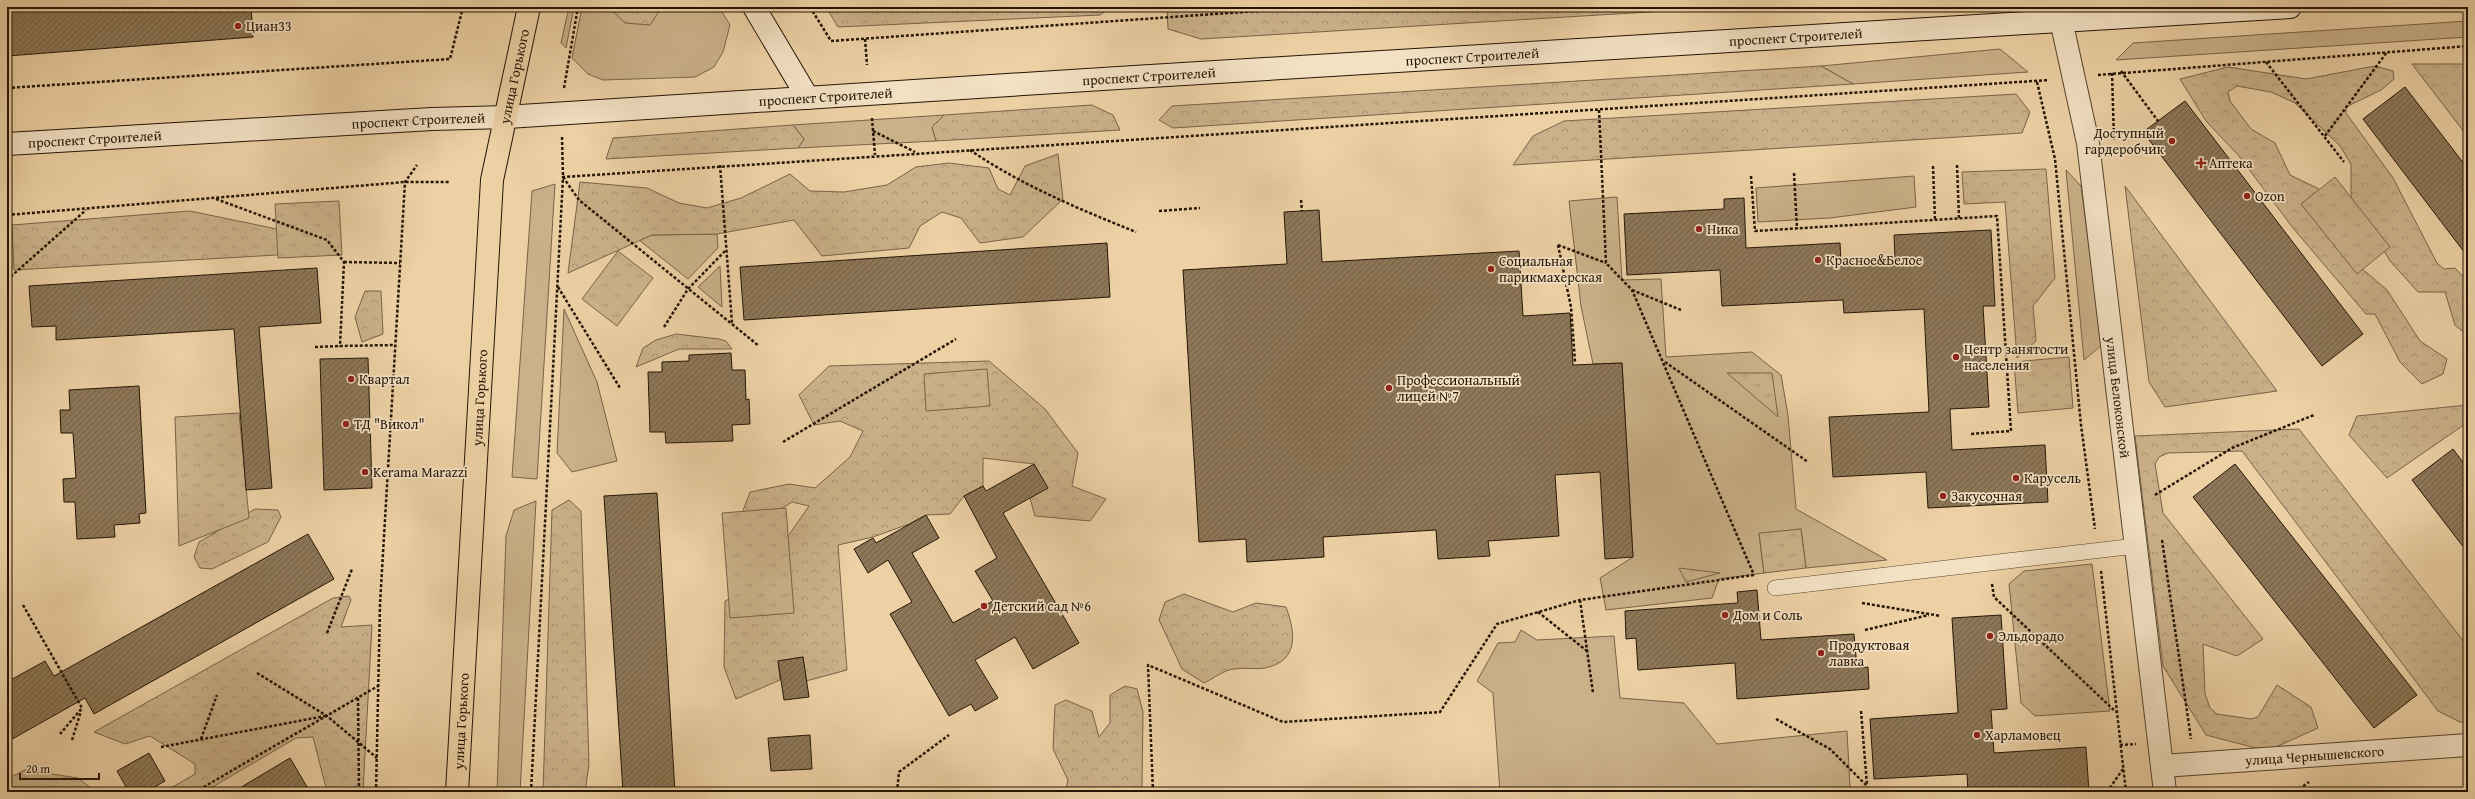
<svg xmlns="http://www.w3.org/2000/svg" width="2475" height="799" viewBox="0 0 2475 799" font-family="'Gentium Book Plus',serif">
<defs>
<pattern id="forest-crowns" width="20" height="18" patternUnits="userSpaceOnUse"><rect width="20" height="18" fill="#cbb18a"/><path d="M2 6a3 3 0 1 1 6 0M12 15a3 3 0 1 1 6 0" fill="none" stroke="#ae9776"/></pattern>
<pattern id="park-tufts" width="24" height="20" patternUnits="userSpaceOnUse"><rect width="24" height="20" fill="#cbb18a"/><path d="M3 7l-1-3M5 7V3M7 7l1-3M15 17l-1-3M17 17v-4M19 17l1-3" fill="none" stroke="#ae9776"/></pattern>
<pattern id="building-hatch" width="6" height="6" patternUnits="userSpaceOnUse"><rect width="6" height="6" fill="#8d7758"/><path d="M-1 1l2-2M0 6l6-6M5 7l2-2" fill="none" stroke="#736047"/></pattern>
</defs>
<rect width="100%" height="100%" fill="#edd1a5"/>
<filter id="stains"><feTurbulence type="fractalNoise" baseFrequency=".005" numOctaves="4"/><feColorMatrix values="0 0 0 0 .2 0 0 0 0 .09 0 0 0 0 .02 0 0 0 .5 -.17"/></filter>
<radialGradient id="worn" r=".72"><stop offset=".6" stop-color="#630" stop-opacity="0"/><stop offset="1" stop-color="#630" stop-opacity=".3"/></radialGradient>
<!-- grass -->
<g fill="#cbb18a" stroke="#786348">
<path d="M569 7H574L566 48 561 43Z"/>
<path d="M582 7H719L730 25 723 52 714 67 695 77 603 80 588 74 572 58Z"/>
<path d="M2468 21V37L2116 60 2133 43Z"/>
<path d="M2000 49 2028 72 1853 84 1821 66Z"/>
<path d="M944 115 932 127 936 141 798 148 804 139 793 125Z"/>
<path d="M2066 170 2081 186 2102 345 2084 360Z"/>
<path d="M1914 176 1916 207 1830 218 1758 222 1756 188Z"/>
<path d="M555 184 537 479 512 477 532 191Z"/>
<path d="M1617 197 1622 280 1661 279 1666 357 1752 352 1781 375 1788 415 1796 509 1887 560 1806 568 1801 529 1759 534 1764 573 1719 579 1712 598 1606 610 1600 578 1633 557 1622 363 1593 364 1581 306 1569 201Z"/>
<path d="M717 234 718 248 688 279 639 240 652 235Z"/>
<path d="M720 266 722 307 698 287Z"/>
<path d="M564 309 597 382 617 461 572 472 557 453Z"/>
<path d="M536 501 520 792H497L506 536 514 510Z"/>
<path d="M1521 630 1537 640 1614 636 1620 698 1684 703 1717 744 1847 731 1850 787 1852 792H1500L1493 693 1477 681 1498 643 1515 642Z"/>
</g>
<!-- forest -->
<g fill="url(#forest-crowns)" stroke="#786348">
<path d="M608 7H662L650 25 625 23Z"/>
<path d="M826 7H1112L1100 15 838 27Z"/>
<path d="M1167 7H1732L1201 39 1168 29Z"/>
<path d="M2412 64H2468V137Z"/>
<path d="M1821 66 1853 84 1173 128 1159 120 1172 106Z"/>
<path d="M2375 66 2393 71 2394 79 2381 90 2346 107V113L2393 178 2437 263 2444 269 2455 268 2468 282V336L2455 325 2445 292H2418L2390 261 2351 197V164L2340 146 2295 103 2271 92 2237 86 2228 92 2230 101 2251 129 2275 143 2290 175 2319 189 2360 267 2387 290 2420 341 2447 359 2443 374 2422 384 2400 362 2375 314H2366L2293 228 2239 156 2206 121 2180 79 2228 67 2306 79Z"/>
<path d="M2016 94 2030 112 2022 133 1513 165 1533 136 1564 121Z"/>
<path d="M1092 105 1113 115 1120 130 936 141 932 127 944 115Z"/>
<path d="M793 125 804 139 798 148 606 159 613 138Z"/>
<path d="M1058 154 1063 199 1023 237 980 243 961 218 942 212 920 226 909 248 822 256 794 220 717 234 652 235 568 273 580 182 647 188 679 203 707 208 741 198 790 174 810 191 844 192 887 185 916 167 949 163 989 168 998 189 1010 195 1025 166Z"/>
<path d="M2046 169 2055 278 2033 306 2036 341 2017 358 2005 202 1964 204 1962 172Z"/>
<path d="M2125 186 2277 391 2165 407 2149 382Z"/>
<path d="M190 211 296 233 295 254 14 270 12 225Z"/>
<path d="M365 291H381L383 334 362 342 355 317Z"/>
<path d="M676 334 719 339 726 341 732 349H679L636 367 643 348 656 340Z"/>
<path d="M989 361 1045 409 1078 453 1072 486 1106 499 1090 521 1035 516 1030 498 1047 488 1034 464 983 458V486L964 496 950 514 926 515 909 524 873 537 838 545 847 670 806 681 803 657 778 661 780 680 736 699 724 667 725 601 768 580 784 542 809 506 792 502 759 523 741 516 750 492 789 484 815 488 850 457 863 431 840 421 814 425 799 395 829 366Z"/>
<path d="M2468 405V422L2387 478 2349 435 2357 416Z"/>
<path d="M2299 429 2468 647V722H2460L2438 711 2242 451 2168 453 2159 457 2155 464 2163 513 2263 639 2237 656 2203 644 2205 694 2210 708 2217 714 2251 719 2258 717 2277 685 2311 707 2318 728 2267 751 2206 735 2163 666 2135 436Z"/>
<path d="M569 500 581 511 589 764 585 792H543L552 510Z"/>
<path d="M255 509 278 510 281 517 268 542 212 569 200 568 194 557 199 542Z"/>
<path d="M1679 568 1720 573 1686 582Z"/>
<path d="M1184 594 1233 612 1256 603 1286 607C1295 631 1300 661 1265 668 1255 670 1244 667 1234 669 1224 670 1213 679 1204 683L1182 669 1159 620 1165 602Z"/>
<path d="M349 596 351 600 341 627 372 625 363 792H327L313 737 296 738 204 792H164L195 774V764L150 736 125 744 94 732 333 598Z"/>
<path d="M1125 686 1137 689 1143 712 1142 787 1144 792H1065L1068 780 1053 749 1055 705 1066 700 1092 711 1099 737 1110 723V695Z"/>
<path d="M25 770 78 778 96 792H7V779Z"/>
</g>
<!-- park -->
<g fill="url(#park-tufts)" stroke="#786348">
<path d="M2335 177 2390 247 2357 274 2301 204Z"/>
<path d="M339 201 342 255 278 258 275 204Z"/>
<path d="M618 251 653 278 617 326 582 299Z"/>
<path d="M2069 357 2073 408 2018 413 2014 362Z"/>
<path d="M987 369 990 406 926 411 924 374Z"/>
<path d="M1727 373H1772L1778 417Z"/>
<path d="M239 413 249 518 179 546 175 417Z"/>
<path d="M786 508 794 613 730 618 722 513Z"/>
<path d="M1801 529 1806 568 1764 573 1759 533Z"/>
<path d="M2092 564 2110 711 2035 716 2021 703 2009 584 2024 571Z"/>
</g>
<!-- building -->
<g fill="url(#building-hatch)" stroke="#241505">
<path d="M7 7H251L253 37 7 56Z"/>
<path d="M2405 87 2468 169V257L2363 119Z"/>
<path d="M2185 101 2363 334 2322 366 2143 132Z"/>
<path d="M1744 198 1746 248 1840 243 1841 262 1895 259 1894 235 1991 230 1995 306H1983L1989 407 1950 409 1952 450 2045 445 2048 502 1928 508 1926 472 1833 477 1829 417 1929 412 1924 309 1844 313 1843 300 1722 306 1720 270 1627 275 1624 214 1724 209V199Z"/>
<path d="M1319 210 1322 262 1519 251 1523 316 1570 313 1573 365 1622 363 1633 557 1605 559 1600 472 1555 475 1559 536 1488 541 1490 556 1438 559 1436 530 1323 537 1324 557 1247 562 1246 539 1199 542 1183 270 1287 264 1284 212Z"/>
<path d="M1107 243 1110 297 744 320 740 267Z"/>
<path d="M317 268 321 323 259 327 272 488 246 490 234 329 56 340V326L32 327 29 286Z"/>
<path d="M731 353 732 370H745L746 400 749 399 750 424 732 425 733 441 666 443 665 432H650L648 372H662V362L689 361V355Z"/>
<path d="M368 358 372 488 324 490 320 359Z"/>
<path d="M139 386 146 513 139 514 140 523 114 525 115 537 77 539 75 502H64L63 479 76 478 73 433H61L60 410H70L69 390Z"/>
<path d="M2453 449 2468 469V553L2412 480Z"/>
<path d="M1034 464 1048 488 1003 513 1079 643 1033 669 1015 637 975 660 998 698 975 711 971 704 949 716 890 614 912 602 888 560 868 573 854 549 873 538 876 543 926 515 939 538 912 553 953 623 993 601 975 571 997 558 964 496 983 486 986 491Z"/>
<path d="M2235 464 2417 695 2374 728 2193 497Z"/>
<path d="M657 493 675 792H623L604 496Z"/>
<path d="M308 534 334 579 94 714 85 698 7 742V682L45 661 54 676Z"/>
<path d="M1757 590 1761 640 1854 634 1857 668 1868 667 1869 689 1737 699 1735 663 1638 670 1636 638 1626 639 1625 611 1738 603 1737 592Z"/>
<path d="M2001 615 2007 709 1991 710 1994 753 2086 747 2089 792H1968L1967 774 1874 779 1870 719 1958 713 1952 618Z"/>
<path d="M803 657 809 697 784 700 778 661Z"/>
<path d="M810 735 812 769 771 771 768 738Z"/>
<path d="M149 753 165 781 146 792H129L117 771Z"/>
<path d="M290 758 310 792H233Z"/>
</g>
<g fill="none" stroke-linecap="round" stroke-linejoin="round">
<defs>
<path id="lane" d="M1775 588 2136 546"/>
<g id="street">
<path id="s1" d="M2054 7 2061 20 2088 143 2165 792"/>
<path id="s2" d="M2162 766 2468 745"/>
</g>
<g id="secondary">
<path d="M754 7 808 98"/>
<path id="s3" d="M7 144 432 119 506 117 1134 77 2290 7"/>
</g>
<g id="primary">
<path id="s4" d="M457 792 492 180 529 7"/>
</g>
</defs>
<!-- lane casing -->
<use href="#lane" stroke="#56442d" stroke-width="16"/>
<!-- street casing -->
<use href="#street" stroke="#56442d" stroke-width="24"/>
<!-- secondary casing -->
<use href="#secondary" stroke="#241505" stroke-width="24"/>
<!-- primary casing -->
<use href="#primary" stroke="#241505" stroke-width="24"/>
<!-- path -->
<g stroke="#241505" stroke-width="2.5" stroke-dasharray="3 2" stroke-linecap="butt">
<path d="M810 7 831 41 1314 7"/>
<path d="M865 39 867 65"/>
<path d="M2266 62 2344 162"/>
<path d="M2121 71 2158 121"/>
<path d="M2112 73 2114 140"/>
<path d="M2098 75 2468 46"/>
<path d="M2037 82 2055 159 2081 425 2095 529"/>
<path d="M7 88 450 59 463 7"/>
<path d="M564 88 578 7"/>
<path d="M1599 110 1606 263 1632 290 1754 575"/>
<path d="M872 118 875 155"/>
<path d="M873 131 915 152"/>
<path d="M2325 136 2387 52"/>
<path d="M562 137 563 177 579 200 759 346"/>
<path d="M970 150C1021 185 1079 209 1136 232"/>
<path d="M720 165 732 323"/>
<path d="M1957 165 1959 218"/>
<path d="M1933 166 1935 220"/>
<path d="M1794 173 1797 229"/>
<path d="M1751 176 1755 231 1997 216 2011 431 1970 434"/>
<path d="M216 199 327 240 344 262 340 346 395 345"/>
<path d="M1301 200 1302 211"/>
<path d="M1159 211 1200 208"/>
<path d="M7 215 405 182H449"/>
<path d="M1558 245 1571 307 1575 362"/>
<path d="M1558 245 1606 263"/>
<path d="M344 262 400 263"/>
<path d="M7 280 86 210"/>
<path d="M558 287 620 388"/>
<path d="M1632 290 1681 310"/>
<path d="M664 327 688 289 726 250"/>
<path d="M315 347 340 346"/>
<path d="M1665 362 1808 462"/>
<path d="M783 442 956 339"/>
<path d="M2155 495 2232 448 2314 415"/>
<path d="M2162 540 2191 739"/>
<path d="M2101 571 2126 792"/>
<path d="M1992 584 1994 597 2116 712"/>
<path d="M1580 600 1593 693"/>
<path d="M1862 603 1941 616"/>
<path d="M23 605 82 708 60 734"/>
<path d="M1538 612 1587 651"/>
<path d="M1865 630 1929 615"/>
<path d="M327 633 352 569"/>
<path d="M257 673 327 716 377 758"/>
<path d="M358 698 359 792"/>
<path d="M1861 711 1867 785"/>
<path d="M1776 719 1830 749 1867 786 1870 792"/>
<path d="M201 739 217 695"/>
<path d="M72 740 81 711"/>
<path d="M2120 745 2136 744"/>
<path d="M161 747 325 716"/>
<path d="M195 792 378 686"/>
<path d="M376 792 380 604 405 182 417 165"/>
<path d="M531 792 563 177 2049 80"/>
<path d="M897 792 899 772 949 735"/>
<path d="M1153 792 1148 665 1283 722 1440 712 1497 624 1580 600 1754 575"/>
<path d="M2107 792 2123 769"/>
<path d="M2295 792 2309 782"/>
</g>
<!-- lane -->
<use href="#lane" stroke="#f3e1c4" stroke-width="15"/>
<!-- street -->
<use href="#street" stroke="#f3e1c4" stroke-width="22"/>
<!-- secondary -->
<use href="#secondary" stroke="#f3e1c4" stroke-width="22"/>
<!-- primary -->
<use href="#primary" stroke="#edd1a5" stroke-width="22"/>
</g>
<!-- markers -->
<g fill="#8f2418" stroke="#f3e1c4" stroke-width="1.5">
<circle cx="238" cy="26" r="4"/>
<circle cx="2172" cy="141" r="4"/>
<path d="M2199 157h4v4h4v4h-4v4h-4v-4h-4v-4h4z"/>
<circle cx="2247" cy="196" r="4"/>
<circle cx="1699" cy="229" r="4"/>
<circle cx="1818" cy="260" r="4"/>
<circle cx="1491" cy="269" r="4"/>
<circle cx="1956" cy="357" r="4"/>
<circle cx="351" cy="379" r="4"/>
<circle cx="1389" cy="388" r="4"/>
<circle cx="346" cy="424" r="4"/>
<circle cx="365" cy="472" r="4"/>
<circle cx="2016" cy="478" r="4"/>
<circle cx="1943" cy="496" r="4"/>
<circle cx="984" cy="606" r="4"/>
<circle cx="1725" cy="615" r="4"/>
<circle cx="1990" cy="636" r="4"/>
<circle cx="1821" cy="653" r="4"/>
<circle cx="1977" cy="735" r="4"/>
</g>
<g text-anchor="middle" stroke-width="3.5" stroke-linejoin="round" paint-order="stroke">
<!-- poi labels -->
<g font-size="14" fill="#241505" stroke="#f3e1c4" text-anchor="start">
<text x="246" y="31">Циан33</text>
<text x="2164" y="138" text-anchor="end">Доступный<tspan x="2164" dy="16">гардеробчик</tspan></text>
<text x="2209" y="168">Аптека</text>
<text x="2255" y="201">Ozon</text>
<text x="1707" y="234">Ника</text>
<text x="1826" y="265">Красное&amp;Белое</text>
<text x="1499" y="266">Социальная<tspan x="1499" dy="16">парикмахерская</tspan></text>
<text x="1964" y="354">Центр занятости<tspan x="1964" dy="16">населения</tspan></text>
<text x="359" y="384">Квартал</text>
<text x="1397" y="385">Профессиональный<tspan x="1397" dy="16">лицей №7</tspan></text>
<text x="354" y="429">ТД "Викол"</text>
<text x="373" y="477">Kerama Marazzi</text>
<text x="2024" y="483">Карусель</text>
<text x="1951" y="501">Закусочная</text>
<text x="992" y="611">Детский сад №6</text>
<text x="1733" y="620">Дом и Соль</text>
<text x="1998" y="641">Эльдорадо</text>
<text x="1829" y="650">Продуктовая<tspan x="1829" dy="16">лавка</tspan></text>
<text x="1985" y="740">Харламовец</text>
</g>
<!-- street labels -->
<g font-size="14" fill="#241505" stroke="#f3e1c4">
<text dy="5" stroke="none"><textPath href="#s3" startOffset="1792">проспект Строителей</textPath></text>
<text dy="5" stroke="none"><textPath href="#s3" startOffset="1468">проспект Строителей</textPath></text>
<text dy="5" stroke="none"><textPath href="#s4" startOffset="719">улица Горького</textPath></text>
<text dy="5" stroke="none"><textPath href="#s3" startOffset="1144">проспект Строителей</textPath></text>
<text dy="5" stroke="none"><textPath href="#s3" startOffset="820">проспект Строителей</textPath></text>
<text dy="5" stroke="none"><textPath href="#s3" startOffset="412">проспект Строителей</textPath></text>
<text dy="5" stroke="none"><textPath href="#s3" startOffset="88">проспект Строителей</textPath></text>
<text dy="5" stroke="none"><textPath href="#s4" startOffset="395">улица Горького</textPath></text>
<text dy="5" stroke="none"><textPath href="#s1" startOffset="397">улица Белоконской</textPath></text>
<text dy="5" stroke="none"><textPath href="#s4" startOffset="71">улица Горького</textPath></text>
<text dy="5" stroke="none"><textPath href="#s2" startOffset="153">улица Чернышевского</textPath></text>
</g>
</g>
<!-- margin -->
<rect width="2475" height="799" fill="none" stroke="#edd1a5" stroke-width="24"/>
<rect x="8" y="8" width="2459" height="783" fill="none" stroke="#241505" stroke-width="2"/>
<rect x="12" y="12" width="2451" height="775" fill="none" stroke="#241505"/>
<!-- scale -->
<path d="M20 773v6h79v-6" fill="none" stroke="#241505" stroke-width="2"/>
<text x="26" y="773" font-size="12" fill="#241505" stroke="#f3e1c4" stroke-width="3" paint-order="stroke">20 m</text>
<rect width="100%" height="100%" filter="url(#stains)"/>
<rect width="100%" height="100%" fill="url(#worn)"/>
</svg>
